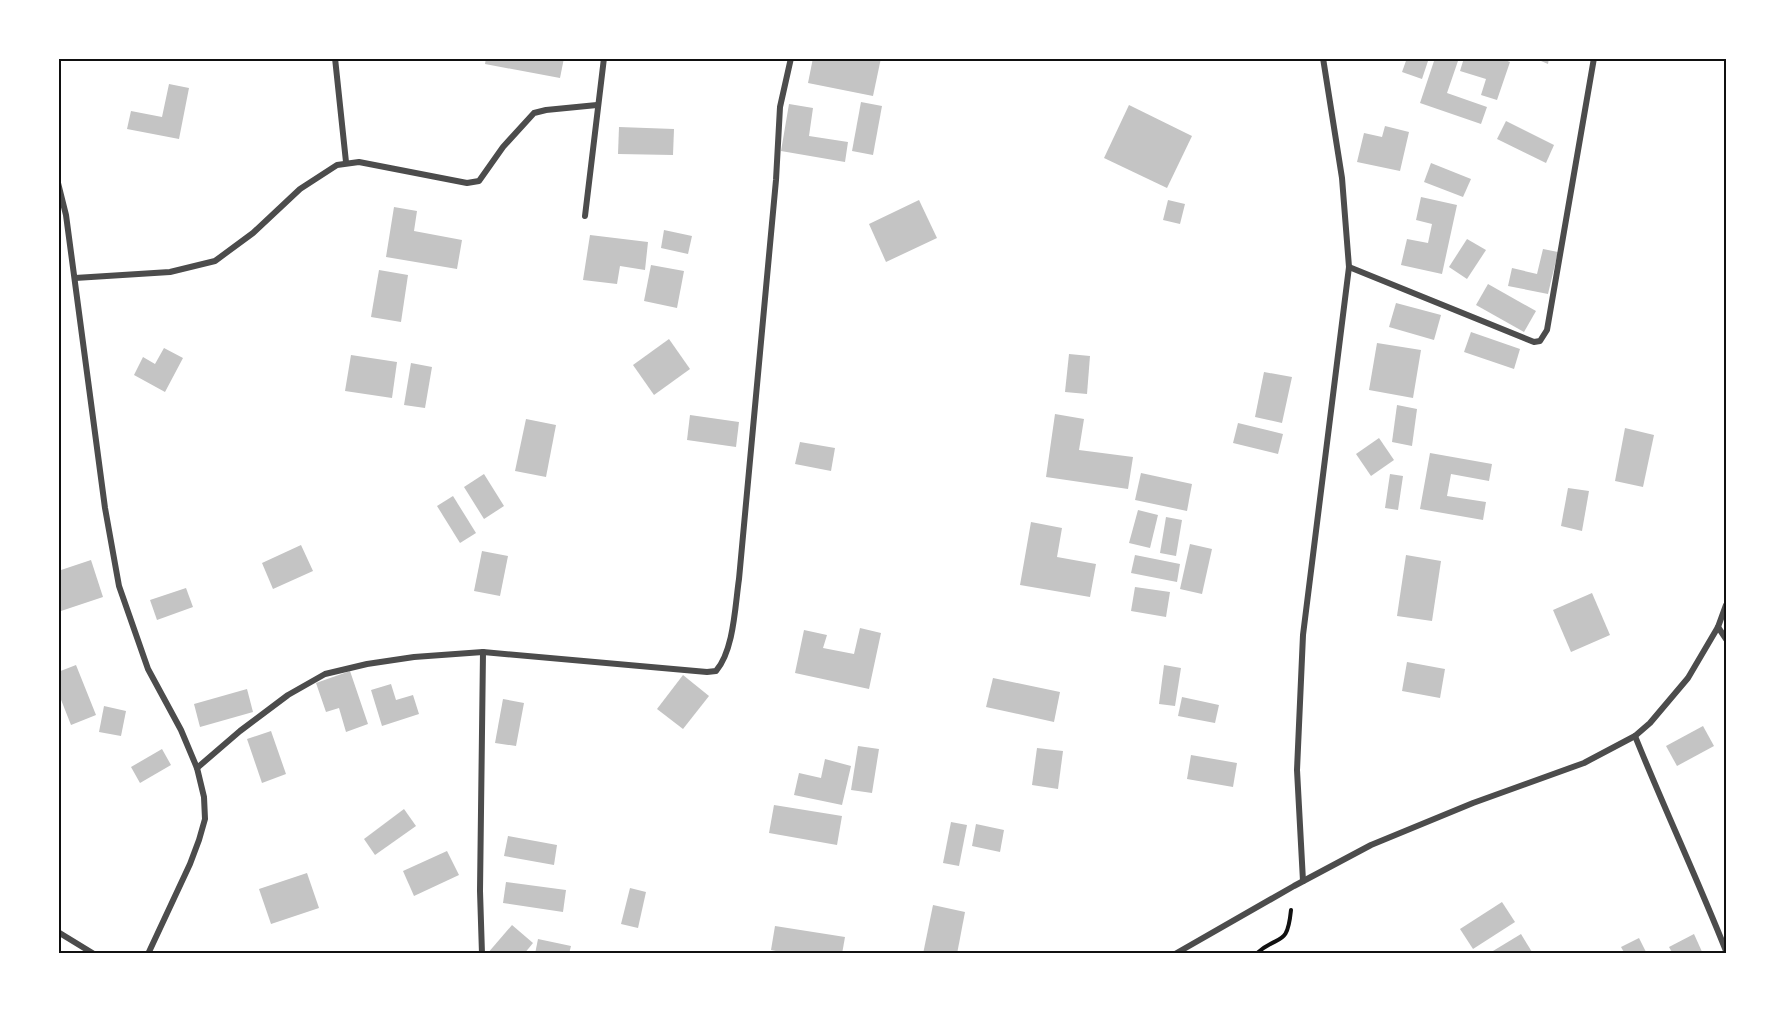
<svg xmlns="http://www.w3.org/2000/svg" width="1785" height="1012" viewBox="0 0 1785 1012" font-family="Rubik,sans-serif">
<rect width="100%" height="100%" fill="#fff"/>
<!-- building -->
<g fill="#c4c4c4">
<path d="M486 58H564L560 78 485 64Z"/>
<path d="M813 58H881L873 96 808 83Z"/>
<path d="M1407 58H1429L1422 79 1402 72Z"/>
<path d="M1435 58H1459L1447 93 1487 107 1481 124 1420 103Z"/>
<path d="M1464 58H1500L1510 62 1497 100 1481 95 1486 79 1460 71Z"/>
<path d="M1534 58H1549L1548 64Z"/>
<path d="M169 84 189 88 179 139 127 129 131 111 162 117Z"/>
<path d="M861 102 882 106 873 155 852 151Z"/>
<path d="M789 104 813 108 809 136 848 142 845 162 781 151Z"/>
<path d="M1129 105 1192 136 1167 188 1104 158Z"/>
<path d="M1506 121 1554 145 1546 163 1497 139Z"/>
<path d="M1385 126 1409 132 1400 171 1357 162 1364 133 1382 137Z"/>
<path d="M619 127 674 129 673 155 618 154Z"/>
<path d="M1431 163 1471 179 1463 197 1424 182Z"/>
<path d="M1421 197 1457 205 1442 274 1401 265 1407 239 1428 243 1432 224 1416 220Z"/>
<path d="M919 200 937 238 886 262 869 224Z"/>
<path d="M1168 200 1185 204 1180 224 1163 220Z"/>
<path d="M394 207 417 211 414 231 462 240 457 269 386 257Z"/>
<path d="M664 230 692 236 688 254 661 248Z"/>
<path d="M590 235 648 242 645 270 620 266 617 284 583 280Z"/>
<path d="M1467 239 1486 250 1467 279 1449 267Z"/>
<path d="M1543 249 1558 252 1548 294 1508 286 1512 268 1537 274Z"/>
<path d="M651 265 684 271 677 308 644 301Z"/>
<path d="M379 270 408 275 401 322 371 317Z"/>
<path d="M1488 284 1536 311 1524 332 1476 305Z"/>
<path d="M1396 303 1441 315 1434 340 1389 327Z"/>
<path d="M1471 332 1520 349 1514 369 1464 352Z"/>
<path d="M669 339 690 369 654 395 633 365Z"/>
<path d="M1377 343 1421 350 1413 398 1369 390Z"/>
<path d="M164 348 183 358 165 392 134 375 143 357 155 364Z"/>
<path d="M1069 354 1090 356 1087 394 1065 392Z"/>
<path d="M351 355 397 362 392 398 345 391Z"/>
<path d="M411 363 432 367 425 408 404 405Z"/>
<path d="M1264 372 1292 377 1282 423 1255 417Z"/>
<path d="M1397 405 1417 409 1412 446 1392 442Z"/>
<path d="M1055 414 1084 419 1079 450 1133 457 1128 489 1046 477Z"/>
<path d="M690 415 739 422 736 447 687 440Z"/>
<path d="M526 419 556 425 546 477 515 471Z"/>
<path d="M1238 423 1283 434 1278 454 1233 443Z"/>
<path d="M1625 428 1654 435 1643 487 1615 481Z"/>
<path d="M1379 438 1394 460 1371 476 1356 454Z"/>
<path d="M800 442 835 448 831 471 795 464Z"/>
<path d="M1430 453 1492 464 1489 481 1451 474 1447 496 1486 502 1483 520 1420 509Z"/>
<path d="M1141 473 1192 484 1187 511 1135 500Z"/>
<path d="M484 474 504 506 484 519 464 487Z"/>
<path d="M1390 474 1403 476 1398 510 1385 508Z"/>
<path d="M1568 488 1589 491 1582 531 1561 526Z"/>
<path d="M453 496 476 533 460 543 437 506Z"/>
<path d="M1138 510 1158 515 1150 548 1129 543Z"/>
<path d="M1166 517 1182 520 1176 556 1160 553Z"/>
<path d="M1031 522 1062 528 1057 557 1096 564 1090 597 1020 585Z"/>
<path d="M1190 544 1212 549 1202 594 1180 589Z"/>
<path d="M301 545 313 571 273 589 262 563Z"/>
<path d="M482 551 508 556 500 596 474 591Z"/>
<path d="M1135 555 1180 564 1177 582 1131 573Z"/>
<path d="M1406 555 1441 561 1432 621 1397 616Z"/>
<path d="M91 560 103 597 58 612V571Z"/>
<path d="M1135 587 1170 592 1166 617 1131 611Z"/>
<path d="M186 588 193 607 157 620 150 600Z"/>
<path d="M1592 593 1610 635 1571 652 1553 610Z"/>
<path d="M860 628 881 633 869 689 795 673 804 630 827 635 823 648 854 654Z"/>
<path d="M1407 662 1445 669 1440 698 1402 691Z"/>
<path d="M76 665 96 715 71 725 58 692V672Z"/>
<path d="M1164 665 1181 668 1175 706 1159 704Z"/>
<path d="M350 671 368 724 346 732 339 708 326 712 316 683Z"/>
<path d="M683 675 709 696 683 729 657 709Z"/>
<path d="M993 678 1060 692 1054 722 986 707Z"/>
<path d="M391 684 396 700 413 695 419 714 382 726 371 690Z"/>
<path d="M247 689 253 712 200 727 194 704Z"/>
<path d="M1182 697 1219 705 1215 723 1178 716Z"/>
<path d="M503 699 524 703 516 746 495 743Z"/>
<path d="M104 706 126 711 121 736 99 732Z"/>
<path d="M1703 726 1714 746 1677 766 1666 746Z"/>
<path d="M271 731 286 774 262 783 247 739Z"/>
<path d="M858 746 879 749 872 793 851 790Z"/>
<path d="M1037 748 1063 751 1058 789 1032 785Z"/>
<path d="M162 749 171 765 140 783 131 767Z"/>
<path d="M1191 755 1237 763 1233 787 1187 779Z"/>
<path d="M825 759 851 766 842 805 794 795 799 773 821 778Z"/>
<path d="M774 805 842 816 837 845 769 833Z"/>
<path d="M404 809 416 826 375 855 364 839Z"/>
<path d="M951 822 967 825 959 866 943 863Z"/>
<path d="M976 824 1004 830 1000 852 972 846Z"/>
<path d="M508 836 557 845 554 865 504 856Z"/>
<path d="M447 851 459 875 414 896 403 871Z"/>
<path d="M307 873 319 908 271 924 259 889Z"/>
<path d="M506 882 566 890 563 912 503 903Z"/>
<path d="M630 888 646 892 638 928 621 924Z"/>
<path d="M1502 902 1515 922 1473 949 1460 929Z"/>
<path d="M933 905 965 912 957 954H923Z"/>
<path d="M512 925 533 943 524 954H487Z"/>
<path d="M775 926 845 937 842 954H791L771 950Z"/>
<path d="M1521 934 1532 952 1488 954Z"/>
<path d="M1694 934 1703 954H1673L1669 947Z"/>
<path d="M1639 938 1647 954H1625L1621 947Z"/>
<path d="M538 939 571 946 569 954H535Z"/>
</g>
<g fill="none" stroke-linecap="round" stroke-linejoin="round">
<!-- path -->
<path stroke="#111" stroke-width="4" d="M1256 954C1279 933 1287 949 1291 910"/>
<!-- minor -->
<g stroke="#4c4c4c" stroke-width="6">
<path d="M335 58 346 162"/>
<path d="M58 183 66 215 105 508 119 586 148 669 181 730 197 768 204 797 205 819 199 840 190 864 148 954"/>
<path d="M585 216 604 58"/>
<path d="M1349 267 1534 342 1540 341 1547 330 1594 58"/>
<path d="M75 278 170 272 215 261 253 233 300 189 337 165 359 162 467 183 479 181 503 147 534 113 546 110 597 105"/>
<path d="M1718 627 1726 639"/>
<path d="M1635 736C1664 808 1697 878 1726 951"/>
<path d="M197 768 240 731 288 695 325 674 367 664 414 657 483 652 707 672 716 671C734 650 735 606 739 579L776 180 780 107 791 58"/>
<path d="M1303 881 1297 770 1303 635 1349 267 1342 178 1323 58"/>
<path d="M58 932 94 954"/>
<path d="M482 954 480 891 483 652"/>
<path d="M1175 954 1294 886 1371 845 1473 803 1584 763 1635 736 1650 723 1688 678 1718 627 1726 605"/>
</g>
</g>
<!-- border -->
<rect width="1785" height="1012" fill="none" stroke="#ffffff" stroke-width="120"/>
<rect x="60" y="60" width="1665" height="892" fill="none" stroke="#111" stroke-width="2"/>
</svg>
